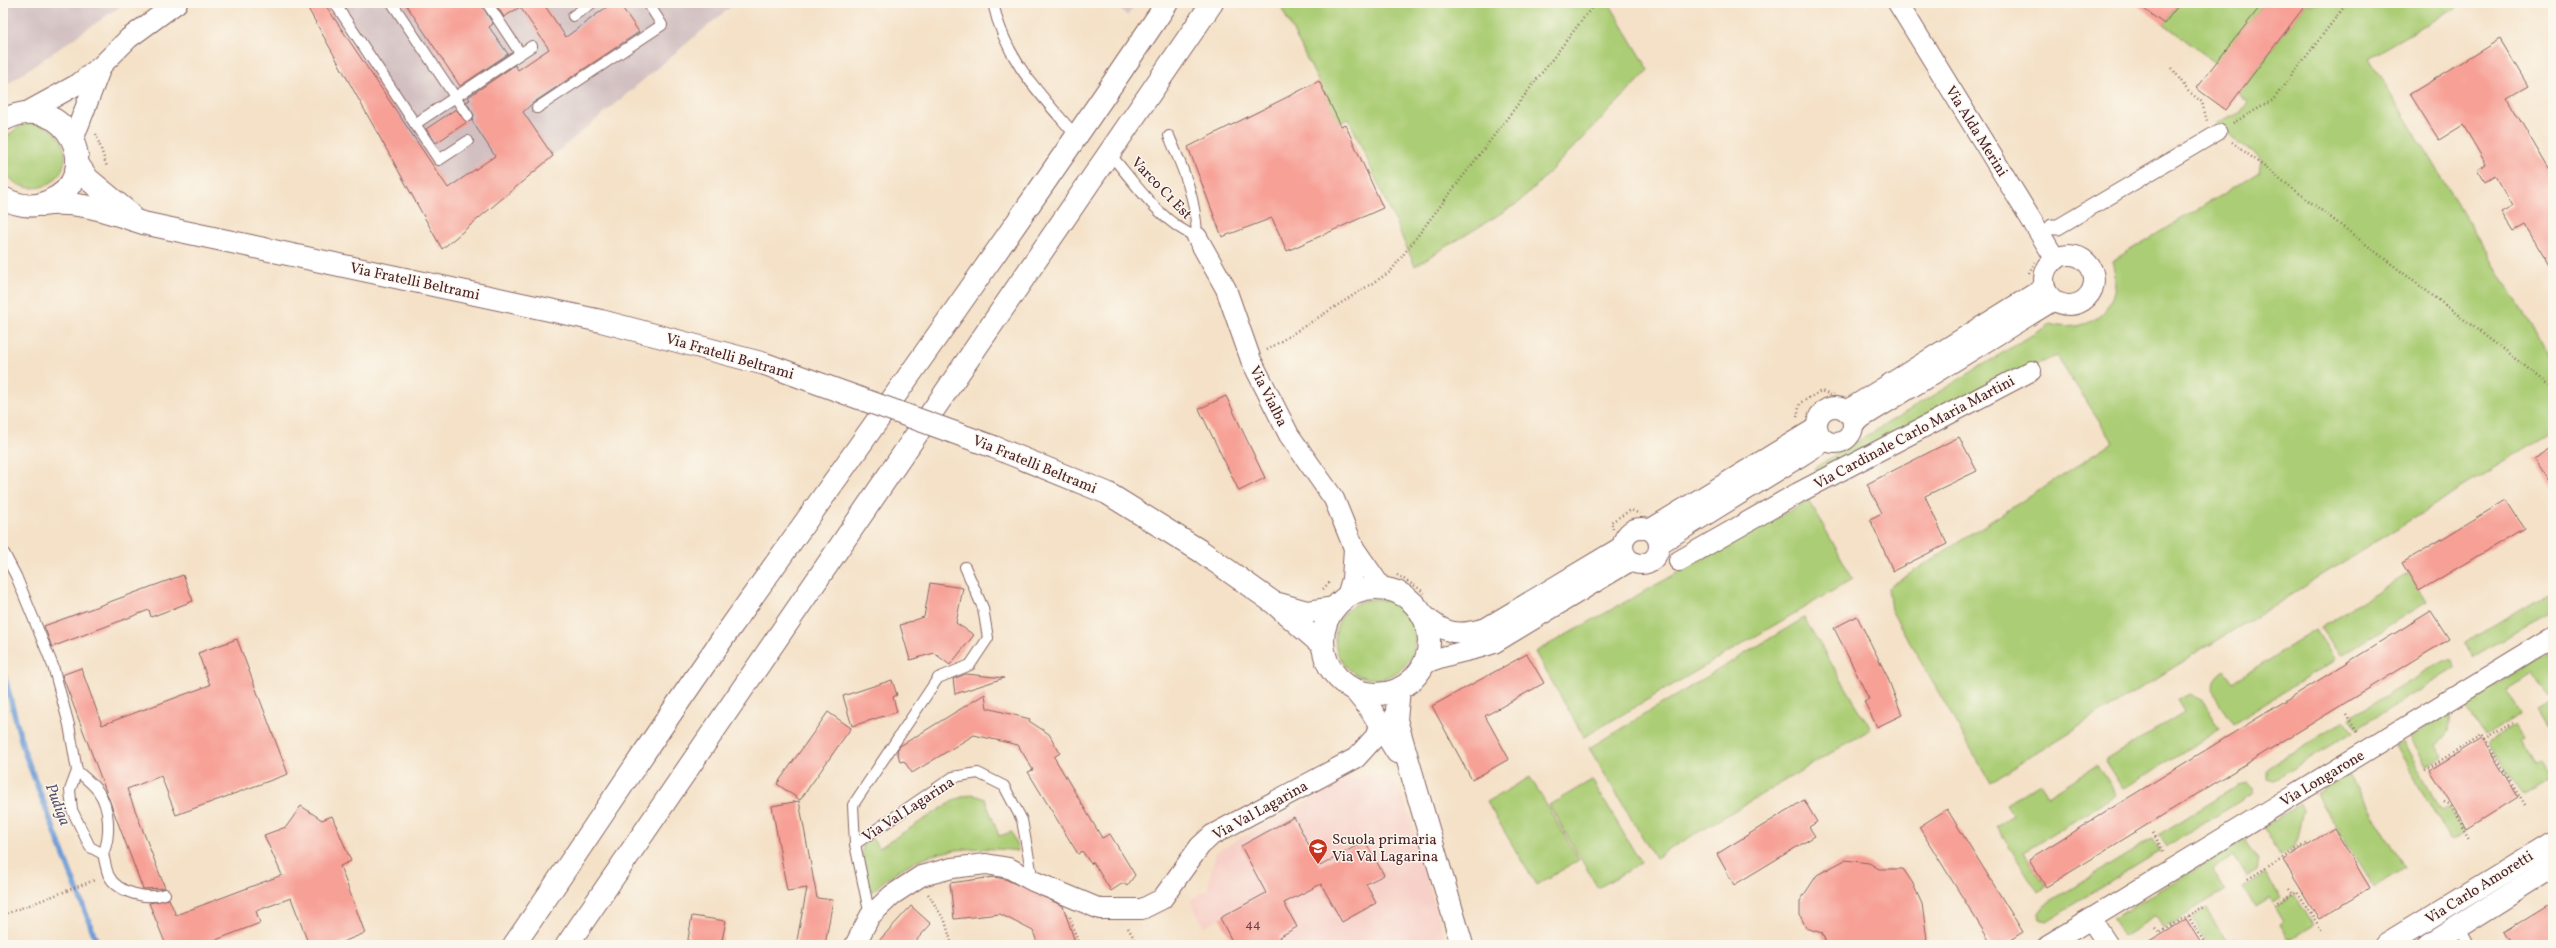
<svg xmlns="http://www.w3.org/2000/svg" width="2556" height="948" viewBox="0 0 2556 948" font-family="Vollkorn,serif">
<rect width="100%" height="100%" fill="#fbf7ec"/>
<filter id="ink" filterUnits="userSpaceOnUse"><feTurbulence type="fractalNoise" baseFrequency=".025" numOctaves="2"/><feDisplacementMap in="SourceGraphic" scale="8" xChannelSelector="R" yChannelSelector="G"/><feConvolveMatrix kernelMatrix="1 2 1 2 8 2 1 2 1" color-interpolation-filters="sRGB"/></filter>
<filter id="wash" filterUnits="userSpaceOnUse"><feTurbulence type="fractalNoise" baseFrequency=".012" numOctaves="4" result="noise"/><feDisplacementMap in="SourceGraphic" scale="16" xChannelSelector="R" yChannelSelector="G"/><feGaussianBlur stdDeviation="0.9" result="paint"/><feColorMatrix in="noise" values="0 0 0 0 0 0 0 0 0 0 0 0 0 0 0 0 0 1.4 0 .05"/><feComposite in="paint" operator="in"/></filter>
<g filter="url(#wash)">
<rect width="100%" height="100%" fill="#f4e1c7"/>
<!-- built -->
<path fill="#f7d1c9" d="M1375 775 1387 778 1396 785 1407 807 1446 945H1234L1220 918 1204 927 1190 900 1207 890 1216 852 1346 780Z"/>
<!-- industrial -->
<g fill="#d2bfc1">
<path d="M3 3H125L3 87Z"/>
<path d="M305 3H735L442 249Z"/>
<path d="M1115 3H1136L1127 16Z"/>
</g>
<!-- green -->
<g fill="#abcd75" stroke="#7a7650">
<path d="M1279 3H1609L1649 70 1521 201 1415 266 1349 119 1339 123Z"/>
<path d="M2180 3H2263L2217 64 2164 24Z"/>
<path d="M2307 3H2463L2369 58 2553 362V431L1990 782 1891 610 1888 588 2113 442 2057 356 1975 391 1819 476 1814 468 2050 324C2094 336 2125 304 2112 261L2259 172 2261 159 2215 124 2240 113 2248 102 2238 94Z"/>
<circle cx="33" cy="156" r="32"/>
<path d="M1809 500 1853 579 1584 737 1535 652Z"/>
<path d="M2408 573 2426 602 2340 656 2321 627Z"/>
<path d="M2553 589V608L2473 657 2464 643Z"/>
<circle cx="1375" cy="639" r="40"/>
<path d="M1804 618 1871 729 1655 858 1589 748Z"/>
<path d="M2316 630 2335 660 2233 724C2222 706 2200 686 2224 670L2233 682Z"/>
<path d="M2548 652 2553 660V695L2548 698 2532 674 2506 690 2521 714 2485 736 2464 704Z"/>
<path d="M2444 660H2453L2455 668 2357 729 2350 717Z"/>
<path d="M2190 694 2203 701 2220 729 2123 789 2105 761 2184 712 2177 700Z"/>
<path d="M2553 702V725L2548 729 2537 711Z"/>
<path d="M2450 712 2448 732 2436 746 2443 756 2427 766 2410 737Z"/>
<path d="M2345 720 2353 732 2275 780 2268 778V770L2272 765Z"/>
<path d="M2515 725 2523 738 2519 741 2535 766 2539 764 2549 780 2523 796 2489 742Z"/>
<path d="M2403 741 2441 811 2449 807 2465 832 2451 840 2395 746Z"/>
<path d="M2097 765 2116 795 2024 852 2046 887 2038 892 1996 826 2013 815 2006 804 2040 783 2048 796Z"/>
<path d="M2349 775 2405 868 2374 888 2316 794Z"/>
<path d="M1530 777 1579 860 1536 885 1487 802Z"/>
<path d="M1592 780 1641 863 1598 888 1549 805Z"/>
<path d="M2248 784 2253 788V793L2166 847 2158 835 2238 786Z"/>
<path d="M972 794 985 799 999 836 1012 832 1018 851C961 844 914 850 872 892 867 886 860 854 863 846 864 842 868 840 872 838L879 848 956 799Z"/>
<path d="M2299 805 2303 811 2295 846 2280 855 2263 827Z"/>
<path d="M2245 838 2258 860 2256 871 2247 877 2234 856 2212 869 2225 890 2163 928 2156 916 2123 936 2113 919Z"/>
<path d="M2152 839 2160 851 2046 921 2040 919 2039 913 2045 905Z"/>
<path d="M2265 873 2281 898 2272 903 2269 898 2255 907 2243 887Z"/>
<path d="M2295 894 2313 925 2289 940 2280 925 2284 922 2275 907Z"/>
<path d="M2207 908 2228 942 2235 938 2240 945H2209L2192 918Z"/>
</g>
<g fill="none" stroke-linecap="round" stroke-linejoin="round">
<!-- stream -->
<path stroke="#6e9cd6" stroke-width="5.5" d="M3 671 24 751 98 945"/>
</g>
<g id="blocks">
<!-- building -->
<g fill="#f7a096">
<path d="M305 3H324L448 188 495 156 472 121 474 115 466 102 470 100 468 97 515 65 518 70 549 49 520 7 504 17 495 3H543L566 37 612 3H619L639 32 533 103 523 112 553 156 442 249Z"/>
<path d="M405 3H481L493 24 489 27 508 54 460 86Z"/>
<path d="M2136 3H2180L2164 24Z"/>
<path d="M2263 3H2307L2226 110 2196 88Z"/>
<path d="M2500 39 2528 86 2507 98 2553 176V272L2525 225 2514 231 2502 212 2513 206 2495 176 2485 182 2478 170 2486 164 2463 125 2439 140 2410 94Z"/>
<path d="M1319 81 1341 126 1345 124 1383 208 1287 251 1272 218 1222 237 1188 147Z"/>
<path d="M456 109 467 122 436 143 426 129Z"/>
<path d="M1226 396 1265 478 1239 491 1199 409Z"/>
<path d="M1959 437 1977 471 1925 496 1947 544 1893 571 1870 519 1882 513 1867 484Z"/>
<path d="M2553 447V489L2534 459Z"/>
<path d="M2506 500 2524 528 2419 591 2402 563Z"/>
<path d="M183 575 193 601 151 617 149 610 52 647 44 626Z"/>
<path d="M930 583 963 588 956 623 974 635 950 665 934 653 910 660 900 625 924 617Z"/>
<path d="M2431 611 2449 639 2046 887 2029 859Z"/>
<path d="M1857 616 1887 676 1902 715 1877 727 1864 701 1869 699 1834 628Z"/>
<path d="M237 639 288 774 176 815 161 776 127 789 165 888 143 889 62 675 81 668 102 725 210 685 198 653Z"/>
<path d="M1527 654 1544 683 1485 716 1509 759 1472 780 1432 706Z"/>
<path d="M966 674 1004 678 955 694 953 679Z"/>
<path d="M892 680 897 695 893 697 897 712 852 726 843 696Z"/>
<path d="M985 694 987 708 1030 719 1029 721 1049 734 1060 753 1054 757 1102 838 1110 834 1135 875 1127 886 1123 883 1111 891 1093 862 1091 864 1082 851 1078 854 1028 772 1033 770 1018 745 974 735 912 773 904 761 900 762 897 750 900 746Z"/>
<path d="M828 712 851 728 800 800 777 784Z"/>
<path d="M2482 738 2518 797 2467 829 2430 770Z"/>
<path d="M1804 800 1817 822 1809 827 1815 836 1734 885 1717 854Z"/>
<path d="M799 801 817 898 833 900 825 945H796L807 888 787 891 772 806Z"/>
<path d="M301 806 322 820 332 816 351 861 340 866 365 933 335 945H309L291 898 256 911 260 923 203 945H166L149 903 169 899 176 915 282 875 264 835 286 827Z"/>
<path d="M1947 809 2023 932 2002 945H1992L1919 827Z"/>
<path d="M1294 817 1320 866 1365 841 1384 875 1366 884 1376 903 1342 922 1321 884 1284 903 1297 927 1279 937 1283 945H1234L1220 918 1266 893 1241 846Z"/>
<path d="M2334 828 2370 888 2319 919 2283 860Z"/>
<path d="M1845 860 1869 863 1879 869H1903L1912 882 1922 904 1927 939 1921 945H1827L1822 933 1806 928 1800 915V901L1817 875Z"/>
<path d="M994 877 1005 879 1063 906 1076 945H1038L1033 931 1000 914 954 919 950 883Z"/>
<path d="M2553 902V945H2512L2504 932Z"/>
<path d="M911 906 931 924 912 945H875Z"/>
<path d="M692 916 726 921 721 945H687Z"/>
<path d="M2186 919 2202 945H2144L2166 932Z"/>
</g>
</g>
</g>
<g filter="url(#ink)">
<use href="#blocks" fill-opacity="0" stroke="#866362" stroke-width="1"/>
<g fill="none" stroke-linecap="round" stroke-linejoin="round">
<defs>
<g id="service">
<path d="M339 3 336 5 439 160 468 141"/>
<path d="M392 3 468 116"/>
<path d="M487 3 520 53"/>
<path d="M993 3C1005 60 1040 94 1077 137"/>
<path d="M573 16 592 3"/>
<path d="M537 108 662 25 648 3"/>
<path d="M415 124 532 46"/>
<path d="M1110 154C1135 183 1161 223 1197 237 1196 198 1184 171 1169 136"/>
<path d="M3 551 16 576 53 666 69 725 77 771 70 790 72 810 90 847 103 854C105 861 106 870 109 876 118 893 147 900 165 894"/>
<path d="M77 771C84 777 92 783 98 791 110 807 111 836 103 854"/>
<path d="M855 844 953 777 978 773 1004 786 1022 820 1033 881"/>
<path d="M870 916 855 844 853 805 938 678 970 665 988 638 983 608 965 567"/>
<path d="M2458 927 2468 945"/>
</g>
<path id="pedestrian" d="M2052 227H2058L2219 132"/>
<g id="minor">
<path d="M1898 3 2056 260"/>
<path d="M27 112 78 84 102 65 129 38 177 3"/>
<path d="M73 140 101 67"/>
<path d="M1197 237 1226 289 1251 360 1289 435 1334 499 1354 548 1381 587"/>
<circle cx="2069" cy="280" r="25"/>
<circle cx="1835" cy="425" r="18"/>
<path d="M1846 411 2045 287"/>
<path d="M1853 423 2054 300"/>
<circle cx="1641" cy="546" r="18"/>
<path d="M1649 530 1816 428"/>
<path d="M1659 544 1825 441"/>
<path d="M1679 561 1798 493 2031 371"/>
<path d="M1347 596 1352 579 1354 548"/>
<path d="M1423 614C1445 635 1458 636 1486 628L1623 546"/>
<path d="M1424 664C1446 653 1471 652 1494 643L1630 561"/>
<path d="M2091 919 2108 945"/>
<path d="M855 945 870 916 892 895 921 876 952 868 986 864 1009 868 1033 881 1100 909H1142L1162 899 1200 846 1212 835 1356 758 1376 736 1379 723"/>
<path d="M2048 945 2553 637"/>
</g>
<g id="tertiary">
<path d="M3 120C67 87 107 177 49 201 33 209 18 206 3 198"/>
<path d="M77 163 88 179 129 213"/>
<path d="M42 205C80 200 108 212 143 223L601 321 765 364"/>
<path d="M994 447 1107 493 1202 552 1274 603 1321 644"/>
<circle cx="1376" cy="641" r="53"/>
<path d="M1279 604 1307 612 1333 608"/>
<path d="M1354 689 1371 710 1397 752"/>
<path d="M1399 689 1396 720 1462 945"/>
<path d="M2385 945 2553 842"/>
<path d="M2429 945 2553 867"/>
</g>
<g id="motorway">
<path d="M514 945C586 841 655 734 728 631 876 422 1025 215 1167 3"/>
<path d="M567 945 1212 3"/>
</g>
</defs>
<!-- service casing -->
<use href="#service" stroke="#866362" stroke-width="12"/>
<!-- pedestrian casing -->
<use href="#pedestrian" stroke="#866362" stroke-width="17"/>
<!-- minor casing -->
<use href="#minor" stroke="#866362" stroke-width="22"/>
<!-- tertiary casing -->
<use href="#tertiary" stroke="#866362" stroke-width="24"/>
<!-- motorway casing -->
<use href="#motorway" stroke="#866362" stroke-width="24"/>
<!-- path -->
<g stroke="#866362" stroke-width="2.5" stroke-dasharray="1 3" stroke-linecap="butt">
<path d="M2172 68 2188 91 2202 102 2207 121"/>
<path d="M2233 123 2273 100 2347 3"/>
<path d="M96 134 107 167"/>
<path d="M2232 142 2547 383 2553 386"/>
<path d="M2029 273 2035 262"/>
<path d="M1267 350 1390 272 1595 3"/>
<path d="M1797 417 1800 403 1821 391 1832 395 1834 394"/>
<path d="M1613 529 1611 522 1631 510 1640 514"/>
<path d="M1397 575 1420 589 1425 595"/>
<path d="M1323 589 1331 581"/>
<path d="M2550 701 2553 699"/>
<path d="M2346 714 2358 734"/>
<path d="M2485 740 2513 723"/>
<path d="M2425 770 2482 735 2526 806"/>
<path d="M2444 802 2449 804 2471 840"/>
<path d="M2153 833 2164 852"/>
<path d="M2248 879 2308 842"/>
<path d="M2289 888 2293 893"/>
<path d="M928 894 945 921 952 945"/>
<path d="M2274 905 2297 891 2322 931"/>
<path d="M3 915 95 880"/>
<path d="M2188 916 2206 945"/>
<path d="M1070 917 1079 945"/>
<path d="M1128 928 1138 945"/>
<path d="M2155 928 2160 933 2205 905"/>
</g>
<!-- service -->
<use href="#service" stroke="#fff" stroke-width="10"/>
<!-- pedestrian -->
<use href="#pedestrian" stroke="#fff" stroke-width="15"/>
<!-- minor -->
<use href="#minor" stroke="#fff" stroke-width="20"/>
<!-- tertiary -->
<use href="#tertiary" stroke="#fff" stroke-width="22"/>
<!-- motorway -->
<use href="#motorway" stroke="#fff" stroke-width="22"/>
<defs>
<path id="tertiary-bridge" d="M765 364 994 447"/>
</defs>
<!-- tertiary-bridge casing -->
<use href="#tertiary-bridge" stroke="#866362" stroke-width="24" stroke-linecap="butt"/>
<!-- tertiary-bridge -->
<use href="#tertiary-bridge" stroke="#fff" stroke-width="22"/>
</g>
</g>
<!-- icons -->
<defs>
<symbol id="school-pin" viewBox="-11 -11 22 30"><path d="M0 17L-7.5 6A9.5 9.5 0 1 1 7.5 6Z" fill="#c8321e" stroke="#fbf7ec"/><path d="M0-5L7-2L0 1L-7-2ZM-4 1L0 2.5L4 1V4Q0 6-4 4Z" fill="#fff"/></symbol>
</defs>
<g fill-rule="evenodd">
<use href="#school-pin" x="1307" y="837" width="22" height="30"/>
</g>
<g text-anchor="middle" stroke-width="3" stroke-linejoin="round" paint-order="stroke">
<!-- number labels -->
<g font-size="13" fill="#753f46">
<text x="1253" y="928">44</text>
</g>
<!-- street labels -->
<g font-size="15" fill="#4a1f2b" stroke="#fbf7ec">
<text transform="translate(1977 131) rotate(58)" y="5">Via Alda Merini</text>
<text transform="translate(1162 188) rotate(46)" y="5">Varco C1 Est</text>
<text transform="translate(415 281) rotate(12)" y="5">Via Fratelli Beltrami</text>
<text transform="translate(730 356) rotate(16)" y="5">Via Fratelli Beltrami</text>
<text transform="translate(1269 396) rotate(63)" y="5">Via Vialba</text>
<text transform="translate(1914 432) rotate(-28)" y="5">Via Cardinale Carlo Maria Martini</text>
<text transform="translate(1035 464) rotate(22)" y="5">Via Fratelli Beltrami</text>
<text transform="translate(2322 778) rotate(-31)" y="5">Via Longarone</text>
<text transform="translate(908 809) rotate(-33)" y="5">Via Val Lagarina</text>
<text transform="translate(1260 810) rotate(-29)" y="5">Via Val Lagarina</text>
<text transform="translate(2479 887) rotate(-32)" y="5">Via Carlo Amoretti</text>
</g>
<!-- poi labels -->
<g font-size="15" fill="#4a1f2b" stroke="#fbf7ec" text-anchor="start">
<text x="1332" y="844">Scuola primaria<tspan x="1332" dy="17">Via Val Lagarina</tspan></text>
</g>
<!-- water labels -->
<g font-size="16" font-style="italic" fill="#58516f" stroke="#fbf7ec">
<text transform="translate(59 804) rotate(69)" y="6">Pudiga</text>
</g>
</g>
<!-- margin -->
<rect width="2556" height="948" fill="none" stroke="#fbf7ec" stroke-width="16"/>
</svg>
